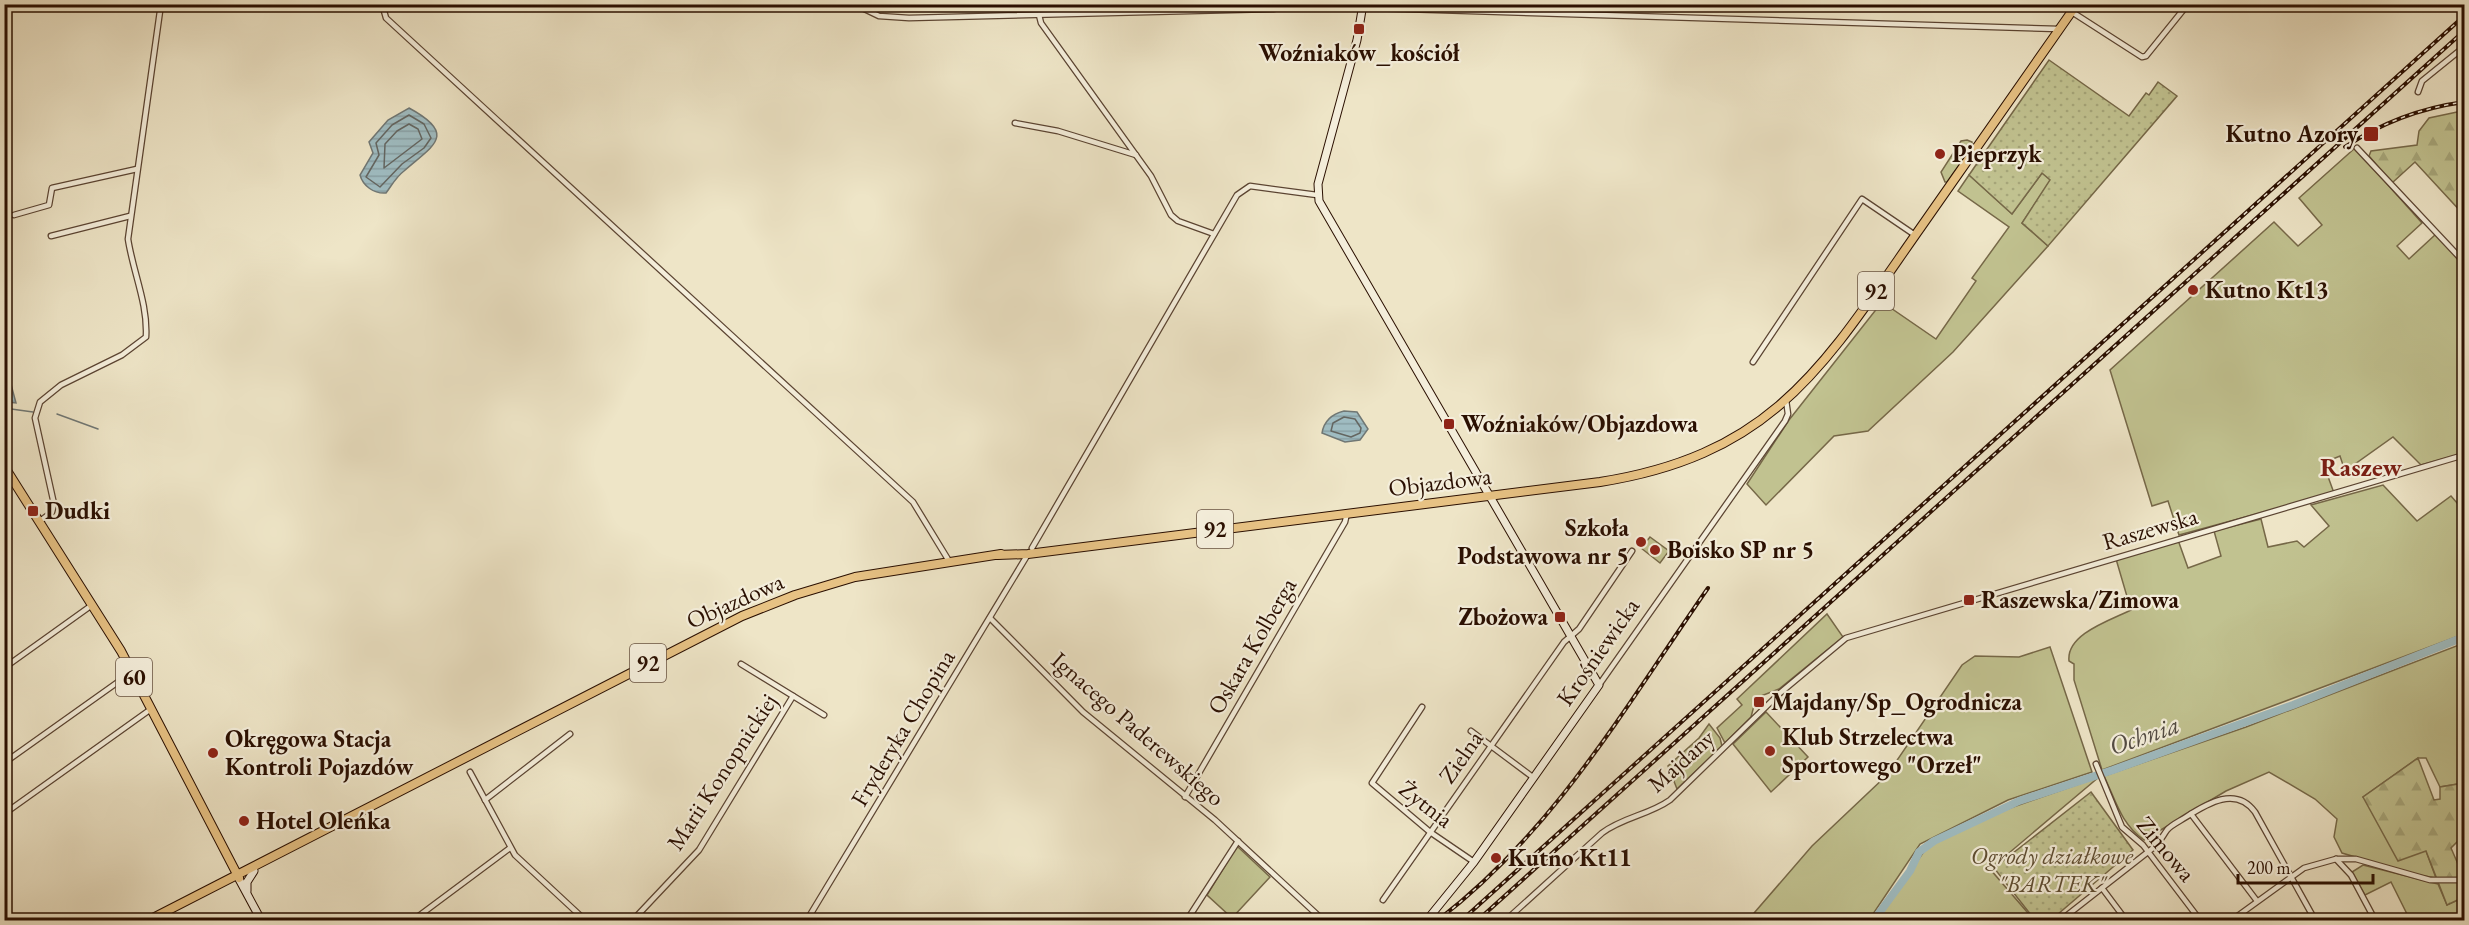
<svg xmlns="http://www.w3.org/2000/svg" width="2469" height="925" viewBox="0 0 2469 925" font-family="'EB Garamond',serif">
<defs>
<pattern id="forest-firs" width="22" height="20" patternUnits="userSpaceOnUse" patternTransform="scale(1.5)"><rect width="22" height="20" fill="#c1c290"/><path d="M5 1l3.5 6h-7zM16 11l3.5 6h-7z" fill="#a6a67a"/></pattern>
<pattern id="garden-dots" width="8" height="8" patternUnits="userSpaceOnUse" patternTransform="scale(1.5)"><rect width="8" height="8" fill="#c1c290"/><path d="M2 2h.1M6 6h.1" fill="none" stroke="#a6a67a" stroke-width="1.8" stroke-linecap="round"/></pattern>
<pattern id="water-rules" width="6" height="5" patternUnits="userSpaceOnUse" patternTransform="scale(1.5)"><rect width="6" height="5" fill="#9fbcc1"/><path d="M0 2.5h6" fill="none" stroke="#89a0a4"/></pattern>
</defs>
<rect width="100%" height="100%" fill="#eee5c7"/>
<filter id="stains"><feTurbulence type="fractalNoise" baseFrequency=".00333" numOctaves="4"/><feColorMatrix values="0 0 0 0 .2 0 0 0 0 .09 0 0 0 0 .02 0 0 0 .5 -.17"/></filter>
<radialGradient id="worn" r=".72"><stop offset=".6" stop-color="#630" stop-opacity="0"/><stop offset="1" stop-color="#630" stop-opacity=".3"/></radialGradient>
<!-- grass -->
<g fill="#c1c290" stroke="#766848" stroke-width="1.5">
<path d="M1967 140 1972 142V147L1947 182H1945L1941 172 1961 141Z"/>
<path d="M2355 148 2422 223 2397 246 2409 259 2436 234 2464 264V453L2421 465 2393 437 2345 471 2340 456 2323 463 2334 493 2179 535 2168 501 2152 506 2110 370 2274 222 2298 246 2322 225 2299 198Z"/>
<path d="M2042 173 2051 180 2022 223 2048 246 1953 352 1868 431 1834 436 1766 505 1747 484 1789 420 1882 302 1936 339 1976 281 1972 278 2009 227 1958 191 1969 175 2012 214Z"/>
<path d="M2383 485 2417 521 2451 496 2464 511V634L2102 770 2074 680V664L2069 661C2066 634 2111 620 2131 610L2116 559 2178 540 2188 568 2221 556 2214 531 2261 519 2268 547 2297 541 2304 547 2329 526 2311 505Z"/>
<path d="M1650 537 1669 551 1660 563 1641 548Z"/>
<path d="M1827 614 1843 637 1779 689 1753 699 1755 702 1751 717 1725 743 1717 728 1742 705 1737 699Z"/>
<path d="M2464 643V783L2440 787 2426 758H2418L2363 797 2426 851 2436 878 2413 874 2342 853 2334 837 2337 819 2315 799 2269 772 2226 791 2144 840C2121 824 2116 801 2104 776L2246 727Z"/>
<path d="M2050 647 2092 772 2008 800 1920 844 1869 920H1748L1812 846 1887 775 1962 665 1975 656 2019 657Z"/>
<path d="M1766 712 1808 757 1771 792 1733 744Z"/>
<path d="M1709 724 1720 738 1722 746 1677 789 1668 766 1699 738Z"/>
<path d="M2099 777 1990 869 2034 920H1877L1929 844 1996 813Z"/>
<path d="M1237 846 1270 877 1232 918 1207 895Z"/>
<path d="M2363 865 2438 884 2447 905 2464 897V920H2410L2391 882 2365 895 2352 872Z"/>
</g>
<!-- forest -->
<g fill="url(#forest-firs)" stroke="#766848" stroke-width="1.5">
<path d="M2457 112 2464 113V215L2415 162 2392 183 2369 156 2371 151 2417 145 2419 131 2429 118Z"/>
<path d="M2418 758 2434 800 2440 799V787L2464 783V850L2458 841 2451 848 2464 878V897L2447 905 2426 851 2398 861 2363 797Z"/>
</g>
<!-- garden -->
<g fill="url(#garden-dots)" stroke="#766848" stroke-width="1.5">
<path d="M2049 60 2129 116 2146 93 2149 95 2158 82 2177 96 2048 246 2022 223 2050 180 2042 173 2012 214 1969 175Z"/>
<path d="M2091 792 2133 850 2051 920H2035L1994 868Z"/>
</g>
<!-- water -->
<g fill="url(#water-rules)" stroke="#707774" stroke-width="1.5">
<path d="M409 108C459 135 432 146 404 171 396 177 392 185 386 193 374 194 363 186 360 175L373 153 369 142 388 120Z"/>
<path d="M4 377H9L16 403 7 402Z"/>
<path d="M1344 411 1357 412 1368 429 1360 440 1345 442 1322 433C1324 421 1332 414 1344 411Z"/>
</g>
<g fill="none" stroke-linecap="round" stroke-linejoin="round">
<!-- shore -->
<g stroke="#646661" stroke-width="1.5">
<path d="M409 115 424 124 431 138 424 148 402 164 380 187 366 177 379 155 376 143 392 125Z"/>
<path d="M409 124 418 129 422 139 384 168 385 144 397 131Z"/>
<path d="M1344 417 1355 419 1361 428 1360 433 1351 437 1331 431 1333 423Z"/>
</g>
<!-- stream -->
<g stroke="#707774" stroke-width="1.5">
<path d="M4 408 33 412"/>
<path d="M57 414 98 429"/>
</g>
<!-- river -->
<path stroke="#9fbcc1" stroke-width="8" d="M1874 920 1910 871 1919 852 1934 841 2019 801 2113 770 2293 705 2464 637"/>
<defs>
<g id="street">
<path d="M382 4 386 18 913 502 949 561"/>
<path d="M854 4 879 16 909 18 1273 9 1303 4"/>
<path d="M1354 4 1371 8 2059 29"/>
<path d="M2072 12 2142 57 2146 56 2188 4"/>
<path d="M1039 15 1041 23 1151 176 1171 215 1178 221 1214 234"/>
<path d="M2418 92 2422 81 2464 47"/>
<path d="M1015 123 1058 131 1136 155"/>
<path d="M2357 148 2464 262"/>
<path d="M14 215 49 205 52 188 137 169"/>
<path d="M51 236 130 216"/>
<path d="M1753 362 1862 199 1915 235"/>
<path d="M40 521 52 512 54 504 35 418 40 402 61 385 122 355 146 337C148 304 133 272 128 239L161 4"/>
<path d="M1032 548 1237 195 1250 186 1317 195"/>
<path d="M990 618 1083 712 1215 820 1323 920"/>
<path d="M741 664 824 715"/>
<path d="M4 668 92 605"/>
<path d="M1599 685 1785 421 1788 414 1786 400"/>
<path d="M1422 707 1372 783 1430 832 1474 862"/>
<path d="M1471 731 1534 778"/>
<path d="M4 763 132 672"/>
<path d="M2096 764 2122 827 2143 845 2200 920"/>
<path d="M470 772 515 855 585 920"/>
<path d="M1185 797 1345 522 1347 513"/>
<path d="M485 800 570 734"/>
<path d="M4 814 151 709"/>
<path d="M2191 814 2257 901"/>
<path d="M2336 859 2351 875 2375 920"/>
<path d="M2102 888 2126 920"/>
<path d="M1383 900 1564 642 1579 629 1632 551"/>
<path d="M416 918 510 848"/>
<path d="M633 920 699 850 793 696"/>
<path d="M807 920 1028 554"/>
<path d="M1187 920 1238 841"/>
<path d="M1506 920 1602 833C1623 817 1649 815 1670 800L1780 693 1846 638 2464 455"/>
<path d="M2061 920 2153 848C2160 842 2162 837 2167 830 2171 825 2180 821 2186 817 2208 803 2236 786 2255 812L2315 920"/>
<path d="M2232 920 2304 868 2336 859H2356L2430 880H2464"/>
</g>
<g id="secondary">
<path d="M1363 4 1357 40 1318 184 1319 201 1599 685 1474 862 1427 920"/>
<path d="M239 879 261 920"/>
<path d="M247 891V882L254 871"/>
</g>
<g id="primary">
<path d="M4 466 121 651 239 878"/>
<path d="M997 555 1028 554 1600 482C1777 454 1826 362 1921 227 1973 153 2025 79 2077 4"/>
<path d="M149 920 742 616 795 595 855 577 1001 554"/>
</g>
</defs>
<!-- street casing -->
<use href="#street" stroke="#5b4432" stroke-width="7"/>
<!-- secondary casing -->
<use href="#secondary" stroke="#2a0f01" stroke-width="9"/>
<!-- primary casing -->
<use href="#primary" stroke="#2a0f01" stroke-width="10"/>
<!-- street -->
<use href="#street" stroke="#f4eedb" stroke-width="4.5"/>
<!-- secondary -->
<use href="#secondary" stroke="#f4eedb" stroke-width="7"/>
<!-- primary -->
<use href="#primary" stroke="#e7c284" stroke-width="8"/>
<defs>
<g id="rail">
<path d="M2345 147C2381 123 2421 108 2464 102"/>
<path d="M1438 920C1554 831 1626 706 1708 588"/>
<path d="M1462 920 2464 16"/>
<path d="M1478 920 2464 31"/>
</g>
</defs>
<!-- rail casing -->
<use href="#rail" stroke="#2a0f01" stroke-width="4"/>
<!-- rail -->
<use href="#rail" stroke="#f4eedb" stroke-width="1.5" stroke-dasharray="4.5" stroke-linecap="butt"/>
</g>
<!-- markers -->
<g fill="#8f2418" stroke="#f4eedb" stroke-width="2">
<rect x="1353" y="23" width="12" height="12" rx="3"/>
<rect x="2363" y="126" width="16" height="16" rx="3"/>
<circle cx="1940" cy="154" r="6"/>
<circle cx="2193" cy="290" r="6"/>
<rect x="1443" y="418" width="12" height="12" rx="3"/>
<rect x="27" y="505" width="12" height="12" rx="3"/>
<circle cx="1641" cy="542" r="6"/>
<circle cx="1655" cy="550" r="6"/>
<rect x="1963" y="594" width="12" height="12" rx="3"/>
<rect x="1554" y="611" width="12" height="12" rx="3"/>
<rect x="1753" y="696" width="12" height="12" rx="3"/>
<circle cx="1770" cy="751" r="6"/>
<circle cx="213" cy="753" r="6"/>
<circle cx="244" cy="821" r="6"/>
<circle cx="1496" cy="858" r="6"/>
</g>
<g text-anchor="middle" stroke-width="4.5" stroke-linejoin="round" paint-order="stroke">
<!-- shield labels -->
<g fill="#f4eedb" stroke="#675242" stroke-width="1.5">
<rect x="1858" y="272" width="36" height="38" rx="4.5"/>
<rect x="1197" y="510" width="36" height="38" rx="4.5"/>
<rect x="630" y="644" width="36" height="38" rx="4.5"/>
<rect x="116" y="658" width="36" height="38" rx="4.5"/>
</g>
<g font-size="22" font-weight="bold" fill="#2a0f01">
<text x="1876" y="299">92</text>
<text x="1215" y="537">92</text>
<text x="648" y="671">92</text>
<text x="134" y="685">60</text>
</g>
<!-- poi labels -->
<g font-size="24" font-weight="bold" fill="#2a0f01" stroke="#f4eedb" text-anchor="start">
<text x="1359" y="61" text-anchor="middle">Woźniaków_kościół</text>
<text x="2358" y="142" text-anchor="end">Kutno Azory</text>
<text x="1952" y="162">Pieprzyk</text>
<text x="2205" y="298">Kutno Kt13</text>
<text x="1461" y="432">Woźniaków/Objazdowa</text>
<text x="45" y="519">Dudki</text>
<text x="1629" y="536" text-anchor="end">Szkoła<tspan x="1629" dy="28">Podstawowa nr 5</tspan></text>
<text x="1667" y="558">Boisko SP nr 5</text>
<text x="1981" y="608">Raszewska/Zimowa</text>
<text x="1548" y="625" text-anchor="end">Zbożowa</text>
<text x="1771" y="710">Majdany/Sp_Ogrodnicza</text>
<text x="1782" y="745">Klub Strzelectwa<tspan x="1782" dy="28">Sportowego "Orzeł"</tspan></text>
<text x="225" y="747">Okręgowa Stacja<tspan x="225" dy="28">Kontroli Pojazdów</tspan></text>
<text x="256" y="829">Hotel Oleńka</text>
<text x="1508" y="866">Kutno Kt11</text>
</g>
<!-- street labels -->
<g font-size="24" fill="#2a0f01" stroke="#f4eedb">
<text transform="translate(1440 482) rotate(-7)" y="8">Objazdowa</text>
<text transform="translate(2150 529) rotate(-16)" y="8">Raszewska</text>
<text transform="translate(735 601) rotate(-24)" y="8">Objazdowa</text>
<text transform="translate(1252 646) rotate(-60)" y="8">Oskara Kolberga</text>
<text transform="translate(1598 652) rotate(-55)" y="8">Krośniewicka</text>
<text transform="translate(903 728) rotate(-59)" y="8">Fryderyka Chopina</text>
<text transform="translate(1138 729) rotate(41)" y="8">Ignacego Paderewskiego</text>
<text transform="translate(1461 757) rotate(-55)" y="8">Zielna</text>
<text transform="translate(1681 761) rotate(-42)" y="8">Majdany</text>
<text transform="translate(722 772) rotate(-57)" y="8">Marii Konopnickiej</text>
<text transform="translate(1426 804) rotate(38)" y="8">Żytnia</text>
<text transform="translate(2166 849) rotate(50)" y="8">Zimowa</text>
</g>
<!-- park labels -->
<g font-size="24" font-style="italic" fill="#5f4e33" stroke="#f4eedb">
<text x="2052" y="864">Ogrody działkowe<tspan x="2052" dy="28">"BARTEK"</tspan></text>
</g>
<!-- neighbourhood labels -->
<g font-size="26" font-weight="bold" fill="#7a1f14" stroke="#f4eedb">
<text x="2361" y="476">Raszew</text>
</g>
<!-- water labels -->
<g font-size="26" font-style="italic" fill="#534c44" stroke="#f4eedb">
<text transform="translate(2144 735) rotate(-19)" y="9">Ochnia</text>
</g>
</g>
<!-- margin -->
<rect width="2469" height="925" fill="none" stroke="#eee5c7" stroke-width="24"/>
<rect x="6" y="6" width="2457" height="913" fill="none" stroke="#2a0f01" stroke-width="3"/>
<rect x="12" y="12" width="2445" height="901" fill="none" stroke="#2a0f01" stroke-width="1.5"/>
<!-- scale -->
<path d="M2238 874v9h135v-9" fill="none" stroke="#2a0f01" stroke-width="3"/>
<text x="2247" y="874" font-size="18" fill="#2a0f01" stroke="#f4eedb" stroke-width="4.5" paint-order="stroke">200 m</text>
<rect width="100%" height="100%" filter="url(#stains)"/>
<rect width="100%" height="100%" fill="url(#worn)"/>
</svg>
